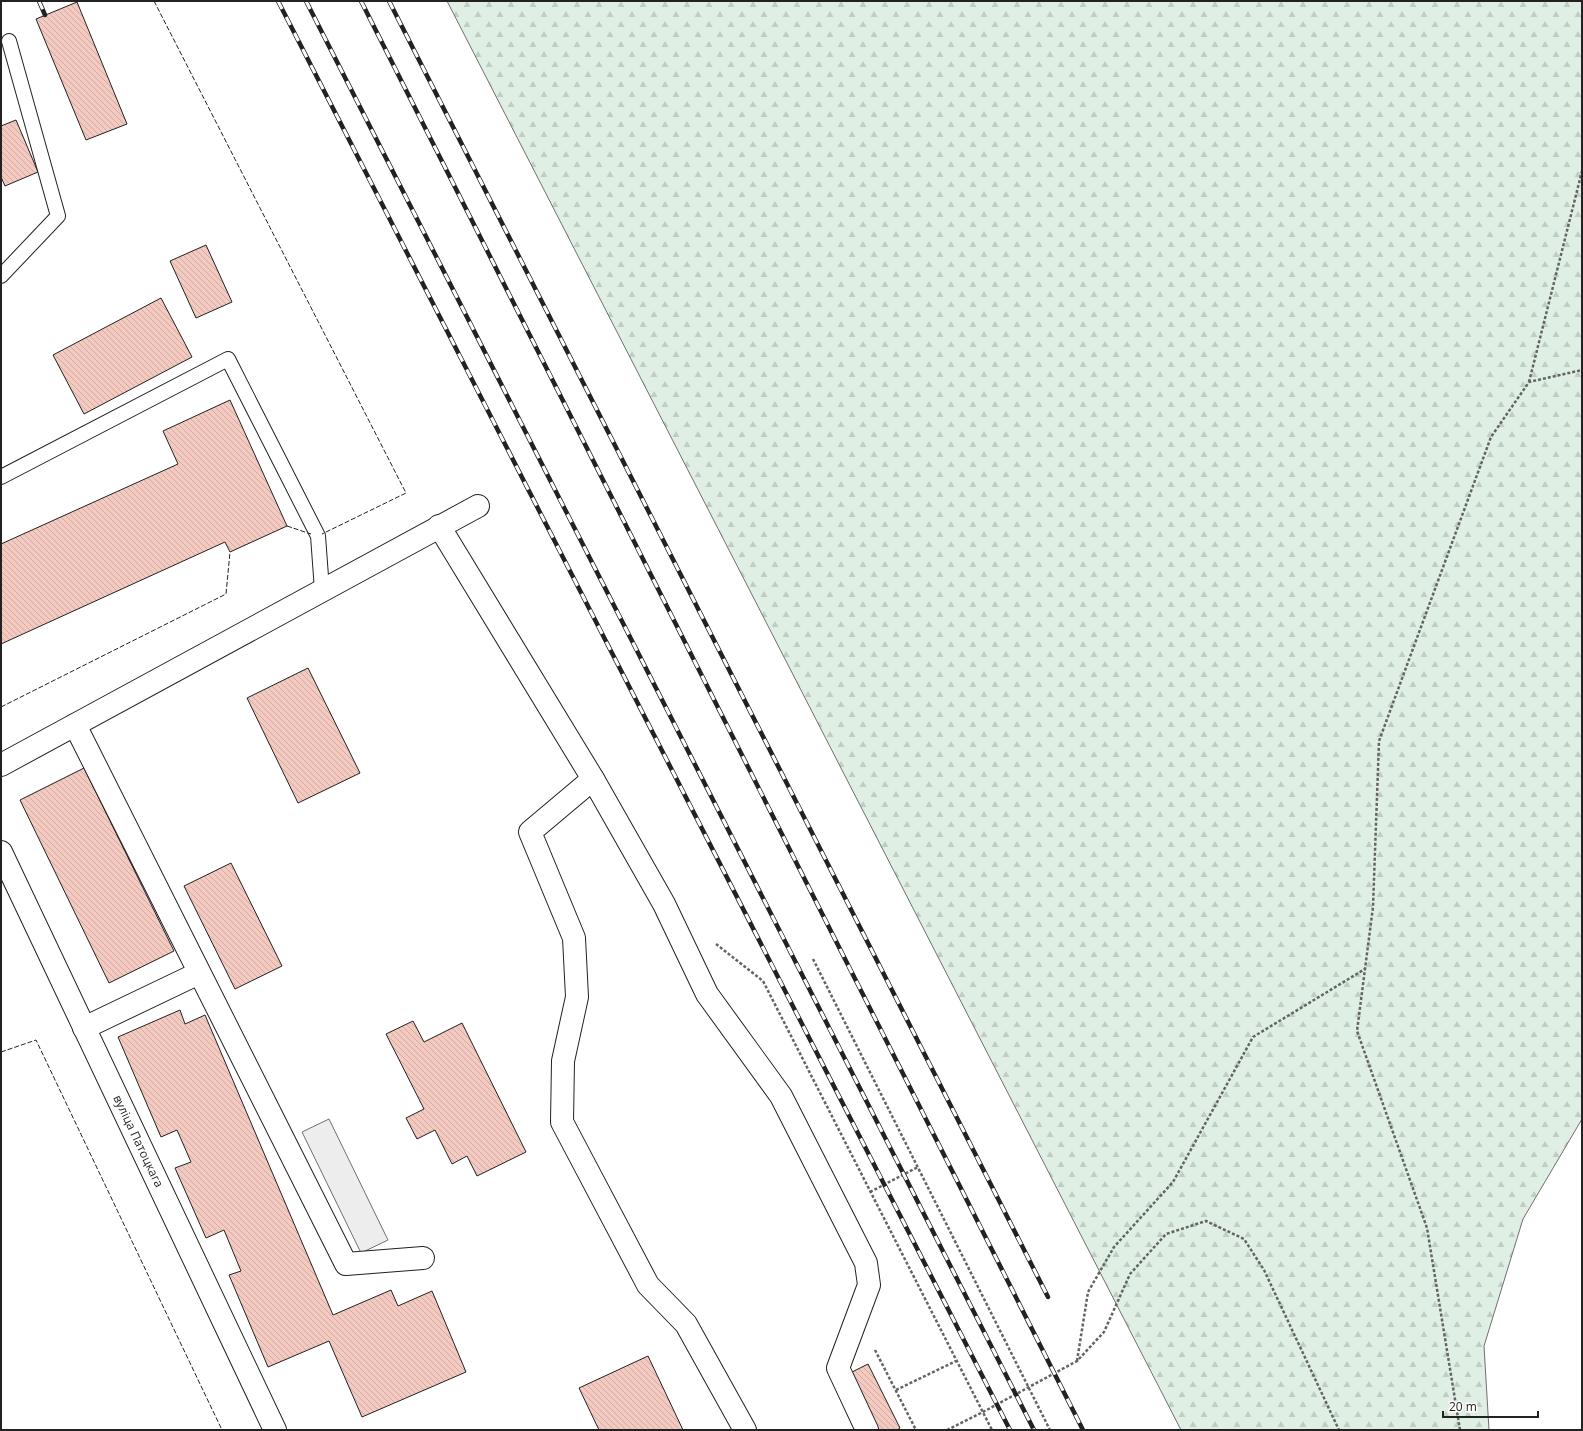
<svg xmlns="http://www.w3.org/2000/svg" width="1583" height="1431" viewBox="0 0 1583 1431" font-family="'Open Sans',sans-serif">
<defs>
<pattern id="forest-firs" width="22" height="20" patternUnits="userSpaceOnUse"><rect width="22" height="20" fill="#e0efe3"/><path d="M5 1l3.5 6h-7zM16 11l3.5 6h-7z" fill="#c0cdc2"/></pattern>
<pattern id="building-back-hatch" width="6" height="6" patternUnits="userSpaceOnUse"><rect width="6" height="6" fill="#f3c9c0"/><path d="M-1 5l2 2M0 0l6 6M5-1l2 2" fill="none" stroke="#d0aca5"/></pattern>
</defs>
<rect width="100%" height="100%" fill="#fff"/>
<!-- forest -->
<path fill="url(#forest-firs)" stroke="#6f6f6f" d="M447 1H1582V1119L1523 1219 1484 1346 1489 1430H1181Z"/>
<!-- parking -->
<path fill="#ededed" stroke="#6f6f6f" d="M329 1119 388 1240 361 1253 302 1132Z"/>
<!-- building -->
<g fill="url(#building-back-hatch)" stroke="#222">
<path d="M77 2 127 124 86 140 36 19Z"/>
<path d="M16 120 38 172 5 186 1 177V126Z"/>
<path d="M206 245 232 302 196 318 170 261Z"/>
<path d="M161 298 192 357 84 414 53 355Z"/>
<path d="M230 400 287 526 230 552 225 542 1 644V544L178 464 163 431Z"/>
<path d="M308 668 360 773 298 803 247 698Z"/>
<path d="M84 768 174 951 109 983 20 800Z"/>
<path d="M231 863 282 966 235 989 184 886Z"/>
<path d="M180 1010 185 1024 205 1015 333 1315 391 1290 398 1306 432 1291 466 1372 362 1417 329 1341 268 1367 229 1275 241 1271 224 1230 206 1238 175 1168 191 1162 177 1130 161 1137 118 1037Z"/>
<path d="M413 1021 424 1042 462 1023 526 1152 477 1176 467 1156 452 1164 435 1130 417 1139 406 1118 424 1109 386 1034Z"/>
<path d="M648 1356 683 1430H599L579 1388Z"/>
<path d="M868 1364 900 1428 897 1430H873L846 1375Z"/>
</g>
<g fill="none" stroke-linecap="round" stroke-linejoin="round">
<defs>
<g id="lane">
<path d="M1 276 58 216 9 41"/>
<path d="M1 477 228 359 318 536 322 590"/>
</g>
<g id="street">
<path d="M439 526 593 779 664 904 707 994 781 1096 866 1263 869 1285 838 1368 867 1430"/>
<path d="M75 725 346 1264 423 1258"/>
<path d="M1 765 478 506"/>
<path d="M593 779 530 832 574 938 577 997 563 1061 562 1122 648 1285 686 1324 745 1430"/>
<path id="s1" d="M1 852 275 1430"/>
<path d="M84 1028 199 973"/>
</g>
</defs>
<!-- lane casing -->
<use href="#lane" stroke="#222" stroke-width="16"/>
<!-- street casing -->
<use href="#street" stroke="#222" stroke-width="24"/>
<!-- path -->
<g stroke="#646464" stroke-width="2.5" stroke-dasharray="3 2" stroke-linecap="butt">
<path d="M1529 382 1582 171"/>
<path d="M716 944 763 981 992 1430"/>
<path d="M813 959 1050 1430"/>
<path d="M870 1192 918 1167"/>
<path d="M875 1350 916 1430"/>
<path d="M1077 1361 1088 1292 1114 1247 1173 1182 1253 1037 1365 969"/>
<path d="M896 1390 956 1361"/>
<path d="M947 1430 983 1412 1077 1361 1104 1332 1130 1274 1166 1234 1206 1221 1244 1239 1264 1270 1339 1430"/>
<path d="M1460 1430 1427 1228 1357 1031 1373 907 1379 741 1491 437 1529 382 1582 370"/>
</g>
<!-- lane -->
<use href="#lane" stroke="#fff" stroke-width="14"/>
<!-- street -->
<use href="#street" stroke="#fff" stroke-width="22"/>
<defs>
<g id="rail">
<path d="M39 1 45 15"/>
<path d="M278 1 1010 1430"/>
<path d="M306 1 1034 1430"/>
<path d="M361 1 1083 1430"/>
<path d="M389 1 1048 1297"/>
</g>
</defs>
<!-- rail casing -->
<use href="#rail" stroke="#222" stroke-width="4.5"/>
<!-- rail -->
<use href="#rail" stroke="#fff" stroke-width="3" stroke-dasharray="9" stroke-linecap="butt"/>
<!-- fence -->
<g stroke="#222" stroke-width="1" stroke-dasharray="5 2" stroke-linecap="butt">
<path d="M154 1 406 493 322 534"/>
<path d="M287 526 311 534"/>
<path d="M1 707 226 594 230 552"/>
<path d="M1 1052 36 1040 222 1430"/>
</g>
</g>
<g text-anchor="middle" stroke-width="3" stroke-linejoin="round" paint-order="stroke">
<!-- street labels -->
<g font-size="12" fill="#222" stroke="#fff">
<text dy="4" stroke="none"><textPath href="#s1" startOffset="320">вуліца Патоцкага</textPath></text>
</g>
</g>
<!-- border -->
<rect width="1583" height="1431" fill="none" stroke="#222222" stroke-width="4"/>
<!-- scale -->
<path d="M1443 1411v6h95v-6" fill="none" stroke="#222222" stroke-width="2"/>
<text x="1449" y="1411" font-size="12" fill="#222222" stroke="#ffffff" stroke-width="3" paint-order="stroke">20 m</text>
</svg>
